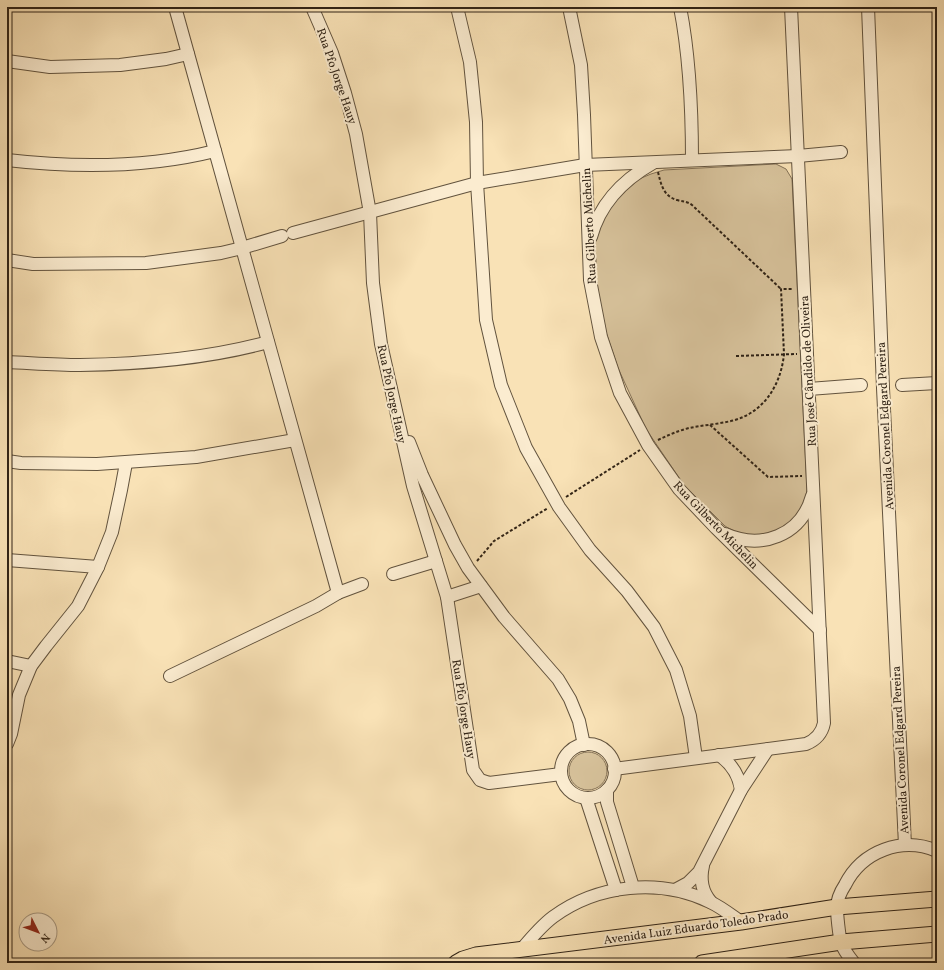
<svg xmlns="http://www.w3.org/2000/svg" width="944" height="970" viewBox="0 0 944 970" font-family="Vollkorn,serif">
<rect width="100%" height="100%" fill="#f9e2b6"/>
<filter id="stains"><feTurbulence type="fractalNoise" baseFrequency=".005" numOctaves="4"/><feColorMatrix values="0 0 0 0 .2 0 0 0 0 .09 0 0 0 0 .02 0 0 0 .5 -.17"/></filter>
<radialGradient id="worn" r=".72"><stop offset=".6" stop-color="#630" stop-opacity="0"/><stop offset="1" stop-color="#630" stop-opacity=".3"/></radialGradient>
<!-- green -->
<g fill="#d7c29b" stroke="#847258">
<path d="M776 164 786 169 792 179 807 490C800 529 759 548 725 526L684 485 646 429 618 368 605 329 597 287 595 246 597 232 609 207 627 187 639 179 651 174 664 170Z"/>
<circle cx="588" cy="771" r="19"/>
</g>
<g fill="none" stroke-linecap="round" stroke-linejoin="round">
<defs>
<g id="minor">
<path d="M175 7 338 593"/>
<path d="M312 7 332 53 345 93 356 134 370 213 373 283 381 344 413 486 447 597 473 770 480 780 489 783 561 774"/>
<path d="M457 7 470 62 476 122 477 183 486 320 501 385 526 448 559 507 590 550 627 591 654 627 676 670 690 716 696 758"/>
<path d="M569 7 581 65 584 115 590 280 601 337 620 393 648 445 679 489 716 528 820 630"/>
<path d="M680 7C690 58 692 109 692 160"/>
<path d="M868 7 883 388 905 845"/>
<path d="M7 61 50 67 120 65 166 59 188 54"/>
<path d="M7 160C76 168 147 168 215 151"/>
<path d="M293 233 477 183 585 165 798 156 841 152"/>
<path d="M591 237C600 203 623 180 653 163"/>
<path d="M7 260 33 264 146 263 221 253 242 248 282 236"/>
<path d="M7 362C31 363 56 365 80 365 143 364 207 359 268 342"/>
<path d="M902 385 937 383"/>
<path d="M809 389 861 385"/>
<path d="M409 442 422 475 455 545 468 568 504 617 558 679 570 699 579 721 584 745"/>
<path d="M7 461 21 463 97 464 196 457 295 440"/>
<path d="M725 534C761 550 801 536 812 496"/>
<path d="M7 560 98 567"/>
<path d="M393 574 436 561"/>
<path d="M447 597 481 586"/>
<path d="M7 661 31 666"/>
<path d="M170 676 316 606 338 593 362 584"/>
<path d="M7 744 11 734 19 695 31 666 46 646 78 606 98 567 112 532 121 490 126 463"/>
<circle cx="588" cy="771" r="27"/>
<path d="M719 755C732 764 739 775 741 790"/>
<path d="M614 769 806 744C816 740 822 733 824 723L791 7"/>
<path d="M607 790V802L633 887"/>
<path d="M586 798 616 890"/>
<path d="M703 866C700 879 702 892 711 902"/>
<path d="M675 890 688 883 699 872 741 790 768 749"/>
<path d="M521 950C531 938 541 926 553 917 598 884 660 878 710 902 721 907 731 915 741 922"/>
<path d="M854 963C849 957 843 949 841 942 839 935 837 915 837 908 837 900 841 891 845 885 862 851 902 836 937 851"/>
</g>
<g id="major">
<path d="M456 963 463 959 476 955 741 922 837 907 937 899"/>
<path d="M702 963 841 942 937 934"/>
</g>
</defs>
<!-- minor casing -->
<use href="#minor" stroke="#62533e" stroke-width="14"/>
<!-- major casing -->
<use href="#major" stroke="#302316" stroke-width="17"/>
<!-- path -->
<g stroke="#302316" stroke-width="2" stroke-dasharray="3 2" stroke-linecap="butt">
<path d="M658 172C661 184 663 196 677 200 683 202 687 201 692 205L781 289"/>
<path d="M736 356 797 354"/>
<path d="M710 425 768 477 802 476"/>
<path d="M658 440C668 435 678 431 689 428 704 425 720 424 735 420 765 411 781 384 784 354L781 289H793"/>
<path d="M566 497 640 450"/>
<path d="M477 561 494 541 548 508"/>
</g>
<!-- minor -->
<use href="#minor" stroke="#fbecd0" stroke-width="12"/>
<!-- major -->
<use href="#major" stroke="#f9e2b6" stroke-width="15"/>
</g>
<g text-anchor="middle" stroke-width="4" stroke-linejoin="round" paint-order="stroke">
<!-- street labels -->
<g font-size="12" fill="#302316" stroke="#fbecd0">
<text transform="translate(337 76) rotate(71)" y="4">Rua Pfo Jorge Hauy</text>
<text transform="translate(589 226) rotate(-93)" y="4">Rua Gilberto Michelin</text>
<text transform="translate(808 371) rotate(-93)" y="4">Rua José Cândido de Oliveira</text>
<text transform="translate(392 394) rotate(78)" y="4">Rua Pfo Jorge Hauy</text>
<text transform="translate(885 426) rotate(-93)" y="4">Avenida Coronel Edgard Pereira</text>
<text transform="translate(716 525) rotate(46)" y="4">Rua Gilberto Michelin</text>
<text transform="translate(464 709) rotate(81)" y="4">Rua Pfo Jorge Hauy</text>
<text transform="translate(900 750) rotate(-93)" y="4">Avenida Coronel Edgard Pereira</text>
<text transform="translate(696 927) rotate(-8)" y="4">Avenida Luiz Eduardo Toledo Prado</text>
</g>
</g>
<!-- margin -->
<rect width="944" height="970" fill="none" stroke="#f9e2b6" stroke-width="24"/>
<rect x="8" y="8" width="928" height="954" fill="none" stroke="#302316" stroke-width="2"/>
<rect x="12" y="12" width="920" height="946" fill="none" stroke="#302316"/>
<!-- north arrow -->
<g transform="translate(38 932) rotate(132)"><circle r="19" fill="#fbecd0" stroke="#aa9c86"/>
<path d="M0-3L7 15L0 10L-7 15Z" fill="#8f2418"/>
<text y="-6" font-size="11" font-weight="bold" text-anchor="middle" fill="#302316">N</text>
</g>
<rect width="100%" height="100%" filter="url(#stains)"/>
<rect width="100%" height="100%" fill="url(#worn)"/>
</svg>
